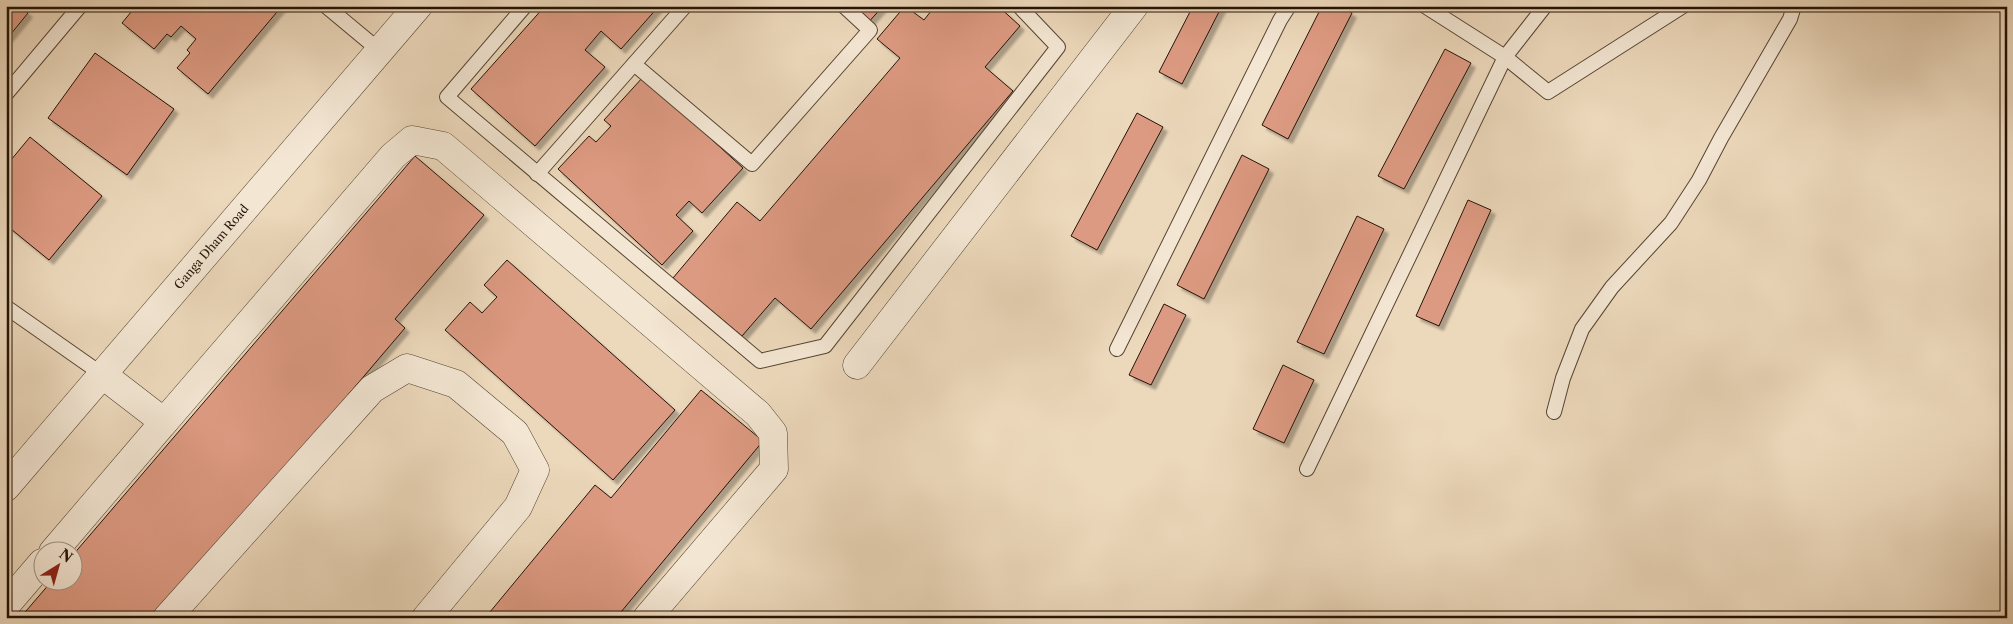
<svg xmlns="http://www.w3.org/2000/svg" width="2013" height="624" viewBox="0 0 2013 624" font-family="'Libre Caslon Text',serif">
<defs>
<filter id="shadow"><feDropShadow dx="4.5" dy="4.5" stdDeviation="1" flood-color="#0004"/></filter>
</defs>
<rect width="100%" height="100%" fill="#ecd8bb"/>
<filter id="stains"><feTurbulence type="fractalNoise" baseFrequency=".004" numOctaves="4"/><feColorMatrix values="0 0 0 0 .2 0 0 0 0 .09 0 0 0 0 .02 0 0 0 .5 -.17"/></filter>
<radialGradient id="worn" r=".72"><stop offset=".6" stop-color="#630" stop-opacity="0"/><stop offset="1" stop-color="#630" stop-opacity=".3"/></radialGradient>
<!-- building -->
<g fill="#dd9a82" stroke="#241306" filter="url(#shadow)">
<path d="M6 6H20L28 13 6 40Z"/>
<path d="M136 6H282L208 94 177 68 190 53 187 50 196 39 181 26 171 37 167 34 154 49 122 23Z"/>
<path d="M545 6H659L621 49 601 31 585 50 605 67 535 146 471 89Z"/>
<path d="M848 6H883L867 24Z"/>
<path d="M905 6 924 20 935 6H998L1020 26 985 67 1013 91 811 329 775 298 742 336 673 278 737 202 760 221 900 58 877 39Z"/>
<path d="M1193 6H1222L1182 84 1159 72Z"/>
<path d="M1322 6H1339L1352 13 1288 139 1262 125Z"/>
<path d="M1445 49 1471 63 1404 189 1378 176Z"/>
<path d="M95 53 174 109 127 175 48 118Z"/>
<path d="M643 77 743 168 702 213 689 201 676 215 693 231 662 265 558 169 589 136 596 142 611 126 604 120Z"/>
<path d="M1137 113 1163 127 1097 250 1071 236Z"/>
<path d="M30 137 102 196 49 260 6 225V166Z"/>
<path d="M1242 155 1269 169 1204 299 1177 285Z"/>
<path d="M415 156 484 215 395 319 405 328 158 618H20L51 582H72V556Z"/>
<path d="M1468 200 1491 210 1439 326 1416 316Z"/>
<path d="M1357 216 1384 229 1324 354 1297 342Z"/>
<path d="M507 260 675 410 613 480 445 330 470 302 482 313 497 297 484 285Z"/>
<path d="M1164 304 1186 315 1151 385 1129 375Z"/>
<path d="M1283 365 1314 380 1284 443 1253 429Z"/>
<path d="M701 390 763 441 616 618H485L595 485 611 498Z"/>
</g>
<g fill="none" stroke-linecap="round" stroke-linejoin="round">
<defs>
<g id="lane">
<path d="M326 6 380 51"/>
<path d="M525 6 447 97 760 361 825 346 1058 47 1019 6"/>
<path d="M1425 6 1505 57 1548 92 1683 6"/>
<path d="M634 64 752 164 870 30 844 6"/>
<path d="M6 94 80 6"/>
<path d="M537 174 685 6"/>
<path d="M6 307 103 375"/>
<path d="M1117 349 1280 20 1289 6"/>
<path d="M1554 412 1563 378 1582 329 1612 287 1671 223 1699 180 1721 138 1790 19 1794 6"/>
<path d="M1307 469 1505 57 1545 6"/>
</g>
<g id="street">
<path d="M857 365 1134 6"/>
<path d="M103 375 164 422 393 156 412 140 443 146 758 414 773 433 774 469 647 618"/>
<path id="s1" d="M6 487 418 6"/>
<path d="M53 552 164 422"/>
<path d="M6 605 42 563"/>
<path d="M167 618 372 389 407 368 456 384 515 433 535 470 518 507 426 618"/>
</g>
</defs>
<!-- lane casing -->
<use href="#lane" stroke="#564433" stroke-width="16"/>
<!-- street casing -->
<use href="#street" stroke="#564433" stroke-width="29"/>
<!-- lane -->
<use href="#lane" stroke="#f3e6d3" stroke-width="14"/>
<!-- street -->
<use href="#street" stroke="#f3e6d3" stroke-width="28"/>
</g>
<g text-anchor="middle" stroke-width="4" stroke-linejoin="round" paint-order="stroke">
<!-- street labels -->
<g font-size="12" fill="#241306" stroke="#f3e6d3">
<text dy="4" stroke="none"><textPath href="#s1" startOffset="316">Ganga Dham Road</textPath></text>
</g>
</g>
<!-- margin -->
<rect width="2013" height="624" fill="none" stroke="#ecd8bb" stroke-width="25"/>
<rect x="8" y="8" width="1998" height="609" fill="none" stroke="#241306" stroke-width="2.5"/>
<rect x="12" y="12" width="1988" height="599" fill="none" stroke="#241306"/>
<!-- north arrow -->
<g transform="translate(58 566) rotate(37)"><circle r="24" fill="#f3e6d3" stroke="#a09281"/>
<path d="M0-4L9 19L0 12L-9 19Z" fill="#8f2418"/>
<text y="-8" font-size="14" font-weight="bold" text-anchor="middle" fill="#241306">N</text>
</g>
<rect width="100%" height="100%" filter="url(#stains)"/>
<rect width="100%" height="100%" fill="url(#worn)"/>
</svg>
